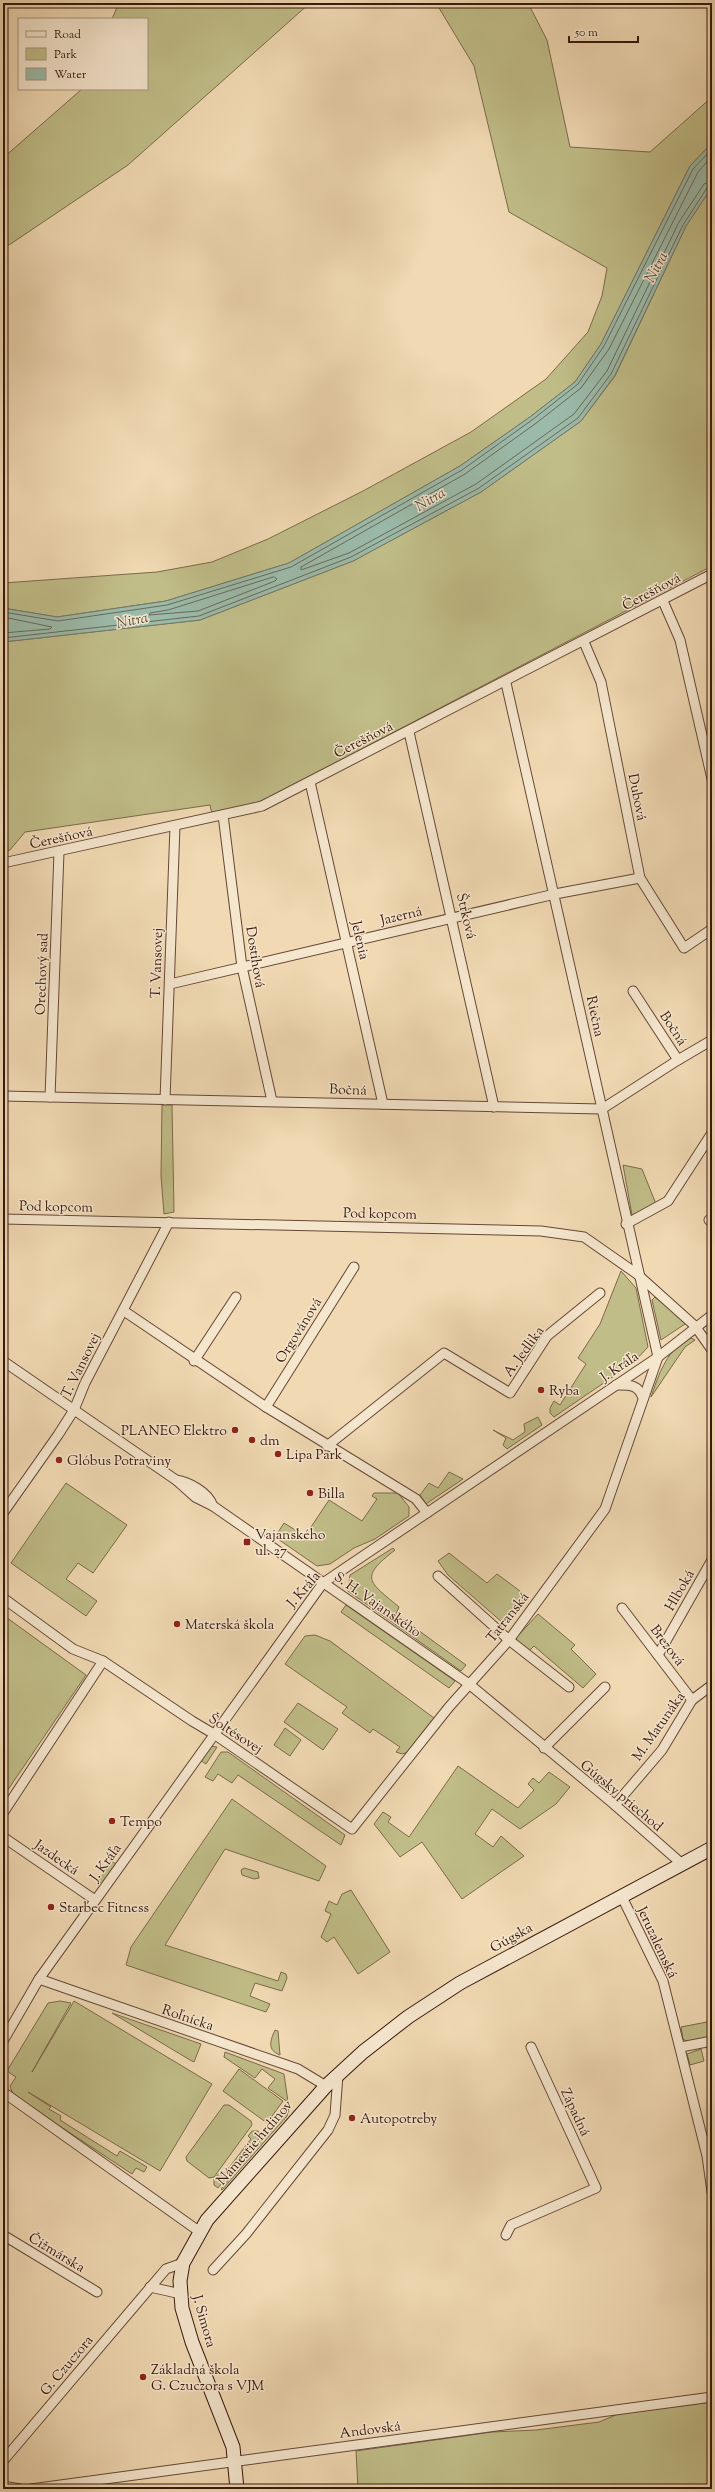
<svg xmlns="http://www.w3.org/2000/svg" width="715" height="2492" viewBox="0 0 715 2492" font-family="'Sorts Mill Goudy',serif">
<rect width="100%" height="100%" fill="#f0d9b3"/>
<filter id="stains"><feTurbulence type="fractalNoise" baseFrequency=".005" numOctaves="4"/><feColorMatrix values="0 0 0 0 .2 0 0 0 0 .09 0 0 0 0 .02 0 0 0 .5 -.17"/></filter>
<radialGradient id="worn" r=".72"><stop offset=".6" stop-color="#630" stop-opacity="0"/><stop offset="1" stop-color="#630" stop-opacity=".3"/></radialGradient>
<!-- green -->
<g fill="#c0bd88" stroke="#7c6a4a">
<path d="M119 3H310L128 165 3 249V158L82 89H147V19H112Z"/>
<path d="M436 3H528L547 40 570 147 650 152 712 97V143L690 166 601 344 575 382 530 417 460 466 289 563 166 601 57 617 3 608V583L157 572 212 562 268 539 363 491 471 432 546 379 588 332 602 296 607 268 509 212 474 66Z"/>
<path d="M712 187V566L262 801 212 814 210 805 25 832 10 850 3 851V642L200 620 353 561 481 492 581 421 615 376 686 226Z"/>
<path d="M162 1105H172L174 1212 164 1214 161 1176Z"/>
<path d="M623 1165 642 1169 656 1204 635 1215H632Z"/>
<path d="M621 1271 636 1288 648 1347 633 1363 554 1417 550 1413V1408L554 1401 560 1405 586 1364 578 1358 600 1324Z"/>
<path d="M655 1297 678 1316 685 1324 661 1340 652 1300Z"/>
<path d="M691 1338 695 1340 685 1347 651 1397C658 1376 668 1346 691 1338Z"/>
<path d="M538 1417 542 1425 507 1449 503 1445 506 1438 493 1430 513 1440 525 1432 524 1424Z"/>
<path d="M449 1472 463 1479 426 1504 420 1495 429 1483 438 1488Z"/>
<path d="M66 1483 127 1525 93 1573 78 1563 66 1579 97 1601 86 1616 11 1563Z"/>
<path d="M374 1493H398L409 1507V1516L375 1539 354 1548 330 1564 317 1566 275 1537 284 1523 305 1536 329 1500 362 1521 377 1499 372 1496Z"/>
<path d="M393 1548 395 1550C359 1578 368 1581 399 1607L396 1614 466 1665 461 1671 348 1591 350 1575Z"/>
<path d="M449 1553 487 1583 497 1574 528 1597 503 1623 448 1575 438 1561Z"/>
<path d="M346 1605 455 1681 449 1688 341 1612Z"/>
<path d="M538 1614 575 1645 571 1649 596 1674 583 1688 534 1646 529 1651 518 1642 516 1638Z"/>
<path d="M3 1615 86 1675 3 1797Z"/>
<path d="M315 1635 330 1641 434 1718 408 1752 402 1754 396 1752 400 1747 373 1729 370 1733 342 1713 347 1707 285 1664 305 1636Z"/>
<path d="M298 1703 338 1729 323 1750 284 1722Z"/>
<path d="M285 1728 301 1740 290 1756 274 1745Z"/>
<path d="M210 1746 217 1747 206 1764 200 1760Z"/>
<path d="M221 1752H228L345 1835 341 1845 238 1775 232 1783 218 1774 213 1781 205 1777Z"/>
<path d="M458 1766 518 1808 534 1790 528 1784 533 1778 539 1783 549 1772 570 1787 556 1804 520 1829 492 1809 475 1834 493 1847 501 1836 524 1856 462 1899 422 1842 400 1857 374 1824 383 1812 391 1817 388 1822 409 1837Z"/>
<path d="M232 1799 326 1866 319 1881 225 1849 165 1945 278 1981 281 1972 286 1974 287 1978 282 1991 255 1983 250 1996 270 2004 266 2012 126 1965 131 1947Z"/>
<path d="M110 1860 116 1864 102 1884 98 1881 110 1865Z"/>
<path d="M244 1868 258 1872 259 1878 254 1879 242 1875 241 1870Z"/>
<path d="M351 1890 390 1952 358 1974 334 1937 327 1942 321 1937 331 1914 325 1911 329 1901 337 1905 342 1894Z"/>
<path d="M60 2001 71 2003 32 2072 74 2001 212 2084 160 2171 28 2092 51 2107 49 2109 61 2116 60 2120 117 2156 120 2151 147 2167 144 2172 136 2168 132 2174 13 2095 10 2086 16 2077 7 2071 48 2003Z"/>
<path d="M112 2013 201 2044 194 2062 190 2060Z"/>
<path d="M712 2021V2037L688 2042 683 2039 681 2027Z"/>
<path d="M275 2030 278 2031 280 2055C267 2050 270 2041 275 2030Z"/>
<path d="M701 2049 704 2061 690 2065 687 2054Z"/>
<path d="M225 2052 284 2074 288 2102 268 2088 275 2079 262 2069 255 2078 224 2057Z"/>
<path d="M239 2069 283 2101 267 2123 223 2091Z"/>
<path d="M224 2105H229L251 2121 252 2125 214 2177 209 2178 187 2161 186 2157Z"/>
<path d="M290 2105 287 2116 222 2190 221 2189Z"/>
<path d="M252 2131H258L262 2135 218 2188 214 2185V2179L220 2172 224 2174 251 2139 248 2136Z"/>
<path d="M712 2402V2489H358L356 2451 492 2432 536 2430 599 2422 618 2414Z"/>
</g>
<!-- water -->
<path fill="#9bbaa9" stroke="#73796a" d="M712 143V187L686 226 615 375 581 421 481 492 353 561 200 620 3 642V608L57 617 166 601 289 563 460 466 530 417 575 382 601 344 690 166Z"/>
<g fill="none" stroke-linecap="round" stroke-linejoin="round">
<!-- shore -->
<g stroke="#6a695a" stroke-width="1">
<path d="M712 156 698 172 609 349 581 388 535 424 465 474 301 567V570L349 553 476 484 574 414 607 371 679 222 704 184 712 181"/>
<path d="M274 577 277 579 275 581 198 611 149 615 150 613 168 610Z"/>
<path d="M3 612 58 621 167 605 291 567 462 470 532 420 578 384 604 346 693 169 712 149"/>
<path d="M3 617 52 627 50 629 3 633"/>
<path d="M3 638 199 616 351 557 479 488 578 418 611 374 683 225 707 188 712 186"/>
</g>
<defs>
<g id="minor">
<path d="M663 601 680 640 712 779"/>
<path d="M584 642 601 682 640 878 684 948 712 929"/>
<path d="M506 683 658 1357"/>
<path d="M409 732 494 1107"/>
<path d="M310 782 383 1104"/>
<path d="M223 815 242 967 272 1101"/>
<path d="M3 863 262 806 712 574"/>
<path d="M170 984 555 894 640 878"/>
<path d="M678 1060 712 1040"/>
<path d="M3 1096 602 1109 678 1060 633 991"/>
<path d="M50 1097 59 852"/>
<path d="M165 1100 175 826"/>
<path d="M3 1219 541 1231 584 1237 637 1274 695 1326 712 1350"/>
<path d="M709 1220 712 1218"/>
<path d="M626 1224 668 1201 712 1133"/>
<path d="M124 1311 266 1407 416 1499 427 1513"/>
<path d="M3 1361 176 1480 195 1497 213 1506 469 1684 615 1805 682 1864"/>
<path d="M194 1361 236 1297"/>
<path d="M616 1385C630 1385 638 1384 643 1398"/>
<path d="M266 1407 354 1267"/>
<path d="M327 1446 444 1353 510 1393 547 1336 600 1293"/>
<path d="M176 1480C189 1482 208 1492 213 1506"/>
<path d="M3 1513 58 1435 74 1410 85 1383 169 1222"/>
<path d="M438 1576 509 1640 569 1687"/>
<path d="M3 1598 73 1649 103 1661 192 1721 214 1734 352 1829 449 1707 509 1640 605 1509 658 1357"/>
<path d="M622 1608 692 1700"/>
<path d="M658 1655 712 1560"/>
<path d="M544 1748 605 1687"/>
<path d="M615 1805 662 1750 692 1700 712 1685"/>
<path d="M3 1813 103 1661"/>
<path d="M3 1837 95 1900"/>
<path d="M621 1895 663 1981 707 2156 712 2192"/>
<path d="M39 1979 298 2069 326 2086"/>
<path d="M3 2041 39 1979 323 1583 658 1357 712 1315"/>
<path d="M681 2047 712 2041"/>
<path d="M3 2092 200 2232"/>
<path d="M3 2235 97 2292"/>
<path d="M506 2235 511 2225 596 2188 531 2047"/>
<path d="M213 2270 246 2234 328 2130 335 2115 338 2075"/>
<path d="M150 2287 181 2294"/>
<path d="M3 2461 166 2269 183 2263"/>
<path d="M3 2486 20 2489"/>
<path d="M31 2489 712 2397"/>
</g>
<path id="secondary" d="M237 2489 233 2447 192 2342 182 2308 180 2281 183 2263 207 2220 326 2086 363 2052 408 2017 460 1983 712 1848"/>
</defs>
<!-- minor casing -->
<use href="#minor" stroke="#664836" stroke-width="11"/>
<!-- secondary casing -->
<use href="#secondary" stroke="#38180c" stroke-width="15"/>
<!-- minor -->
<use href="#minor" stroke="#f5e6ce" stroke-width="9"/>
<!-- secondary -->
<use href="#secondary" stroke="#f5e6ce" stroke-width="13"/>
</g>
<!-- markers -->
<g fill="#8f2418" stroke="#f5e6ce" stroke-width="1.5">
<circle cx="541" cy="1390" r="4"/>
<circle cx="235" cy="1430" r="4"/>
<circle cx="252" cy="1440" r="4"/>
<circle cx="278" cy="1454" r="4"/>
<circle cx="59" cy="1460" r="4"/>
<circle cx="310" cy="1493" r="4"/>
<rect x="243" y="1538" width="8" height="8" rx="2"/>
<circle cx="177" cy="1624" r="4"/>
<circle cx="112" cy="1821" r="4"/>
<circle cx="51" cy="1907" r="4"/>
<circle cx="352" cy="2118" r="4"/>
<circle cx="143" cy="2377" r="4"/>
</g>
<g text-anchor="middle" stroke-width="3" stroke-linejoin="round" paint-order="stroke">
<!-- street labels -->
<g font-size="14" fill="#38180c" stroke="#f5e6ce">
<text transform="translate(651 591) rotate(-28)" y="5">Čerešňová</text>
<text transform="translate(363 739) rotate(-27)" y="5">Čerešňová</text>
<text transform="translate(638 797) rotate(79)" y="5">Dubová</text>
<text transform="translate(61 837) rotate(-12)" y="5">Čerešňová</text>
<text transform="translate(401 915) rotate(-13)" y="5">Jazerná</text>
<text transform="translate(467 916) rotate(77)" y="5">Štrková</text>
<text transform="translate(361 940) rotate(77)" y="5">Jelenia</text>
<text transform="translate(256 957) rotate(81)" y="5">Dostihová</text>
<text transform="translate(156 963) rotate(-88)" y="5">T. Vansovej</text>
<text transform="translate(41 974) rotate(-88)" y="5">Orechový sad</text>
<text transform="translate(596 1016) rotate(78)" y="5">Riečna</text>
<text transform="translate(674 1028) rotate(57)" y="5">Bočná</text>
<text transform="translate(348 1089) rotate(2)" y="5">Bočná</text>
<text transform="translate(56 1206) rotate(1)" y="5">Pod kopcom</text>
<text transform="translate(380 1213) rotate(1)" y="5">Pod kopcom</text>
<text transform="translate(298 1330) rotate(-58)" y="5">Orgovánová</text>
<text transform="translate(523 1351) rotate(-54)" y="5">A. Jedlika</text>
<text transform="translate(80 1365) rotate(-64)" y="5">T. Vansovej</text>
<text transform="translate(619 1366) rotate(-34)" y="5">J. Kráľa</text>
<text transform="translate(303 1589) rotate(-49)" y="5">J. Kráľa</text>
<text transform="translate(679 1590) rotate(-60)" y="5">Hlboká</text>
<text transform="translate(378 1604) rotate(35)" y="5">S. H. Vajanského</text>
<text transform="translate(507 1617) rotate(-52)" y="5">Tatranská</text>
<text transform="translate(668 1645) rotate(53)" y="5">Brezová</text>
<text transform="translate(658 1726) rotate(-55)" y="5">M. Matunáka</text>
<text transform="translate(236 1733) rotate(33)" y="5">Šoltésovej</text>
<text transform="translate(622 1795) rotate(40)" y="5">Gúgsky priechod</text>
<text transform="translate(57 1857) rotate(35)" y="5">Jazdecká</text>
<text transform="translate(105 1862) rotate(-54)" y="5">J. Kráľa</text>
<text transform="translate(511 1937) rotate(-29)" y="5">Gúgska</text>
<text transform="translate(658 1942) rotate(65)" y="5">Jeruzalemská</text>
<text transform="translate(188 2017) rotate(19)" y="5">Roľnícka</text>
<text transform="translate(576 2112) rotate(65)" y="5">Západná</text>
<text transform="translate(254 2142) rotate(-49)" y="5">Námestie hrdinov</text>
<text transform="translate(57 2252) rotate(31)" y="5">Čižmárska</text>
<text transform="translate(205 2321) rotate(74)" y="5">J. Simora</text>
<text transform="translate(66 2365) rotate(-50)" y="5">G. Czuczora</text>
<text transform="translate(370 2429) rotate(-7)" y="5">Andovská</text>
</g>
<!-- poi labels -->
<g font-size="14" fill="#38180c" stroke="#f5e6ce" text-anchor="start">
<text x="549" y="1395">Ryba</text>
<text x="227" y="1435" text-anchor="end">PLANEO Elektro</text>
<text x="260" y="1445">dm</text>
<text x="286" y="1459">Lipa Park</text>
<text x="67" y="1465">Glóbus Potraviny</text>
<text x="318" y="1498">Billa</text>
<text x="255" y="1539">Vajanského<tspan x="255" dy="16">ul. 27</tspan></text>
<text x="185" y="1629">Materská škola</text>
<text x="120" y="1826">Tempo</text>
<text x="59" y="1912">Starbec Fitness</text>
<text x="360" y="2123">Autopotreby</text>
<text x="151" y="2374">Základná škola<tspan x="151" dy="16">G. Czuczora s VJM</tspan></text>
</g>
<!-- water labels -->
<g font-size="15" font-style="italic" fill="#56493b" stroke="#f5e6ce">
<text transform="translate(656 267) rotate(-62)" y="5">Nitra</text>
<text transform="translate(430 499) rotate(-31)" y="5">Nitra</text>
<text transform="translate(132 620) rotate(-12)" y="5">Nitra</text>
</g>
</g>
<!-- margin -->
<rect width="715" height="2492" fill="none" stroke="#f0d9b3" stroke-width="16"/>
<rect x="4" y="4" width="707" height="2484" fill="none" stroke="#38180c" stroke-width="2"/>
<rect x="8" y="8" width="699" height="2476" fill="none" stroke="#38180c"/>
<!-- legend -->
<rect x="18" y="18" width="130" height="72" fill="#f5e6ce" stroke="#a99480"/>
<rect x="26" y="31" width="20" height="6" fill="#f5e6ce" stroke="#a99480"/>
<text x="54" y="38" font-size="12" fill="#38180c">Road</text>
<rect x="26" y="48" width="20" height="12" fill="#c0bd88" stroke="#a99480"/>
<text x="54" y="58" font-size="12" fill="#38180c">Park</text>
<rect x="26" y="68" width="20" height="12" fill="#9bbaa9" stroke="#a99480"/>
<text x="54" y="78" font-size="12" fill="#38180c">Water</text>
<!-- scale -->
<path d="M569 36v6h69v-6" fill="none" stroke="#38180c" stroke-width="2"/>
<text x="575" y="36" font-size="12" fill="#38180c" stroke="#f5e6ce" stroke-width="3" paint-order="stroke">50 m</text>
<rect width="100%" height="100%" filter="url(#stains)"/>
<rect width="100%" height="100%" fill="url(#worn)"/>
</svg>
